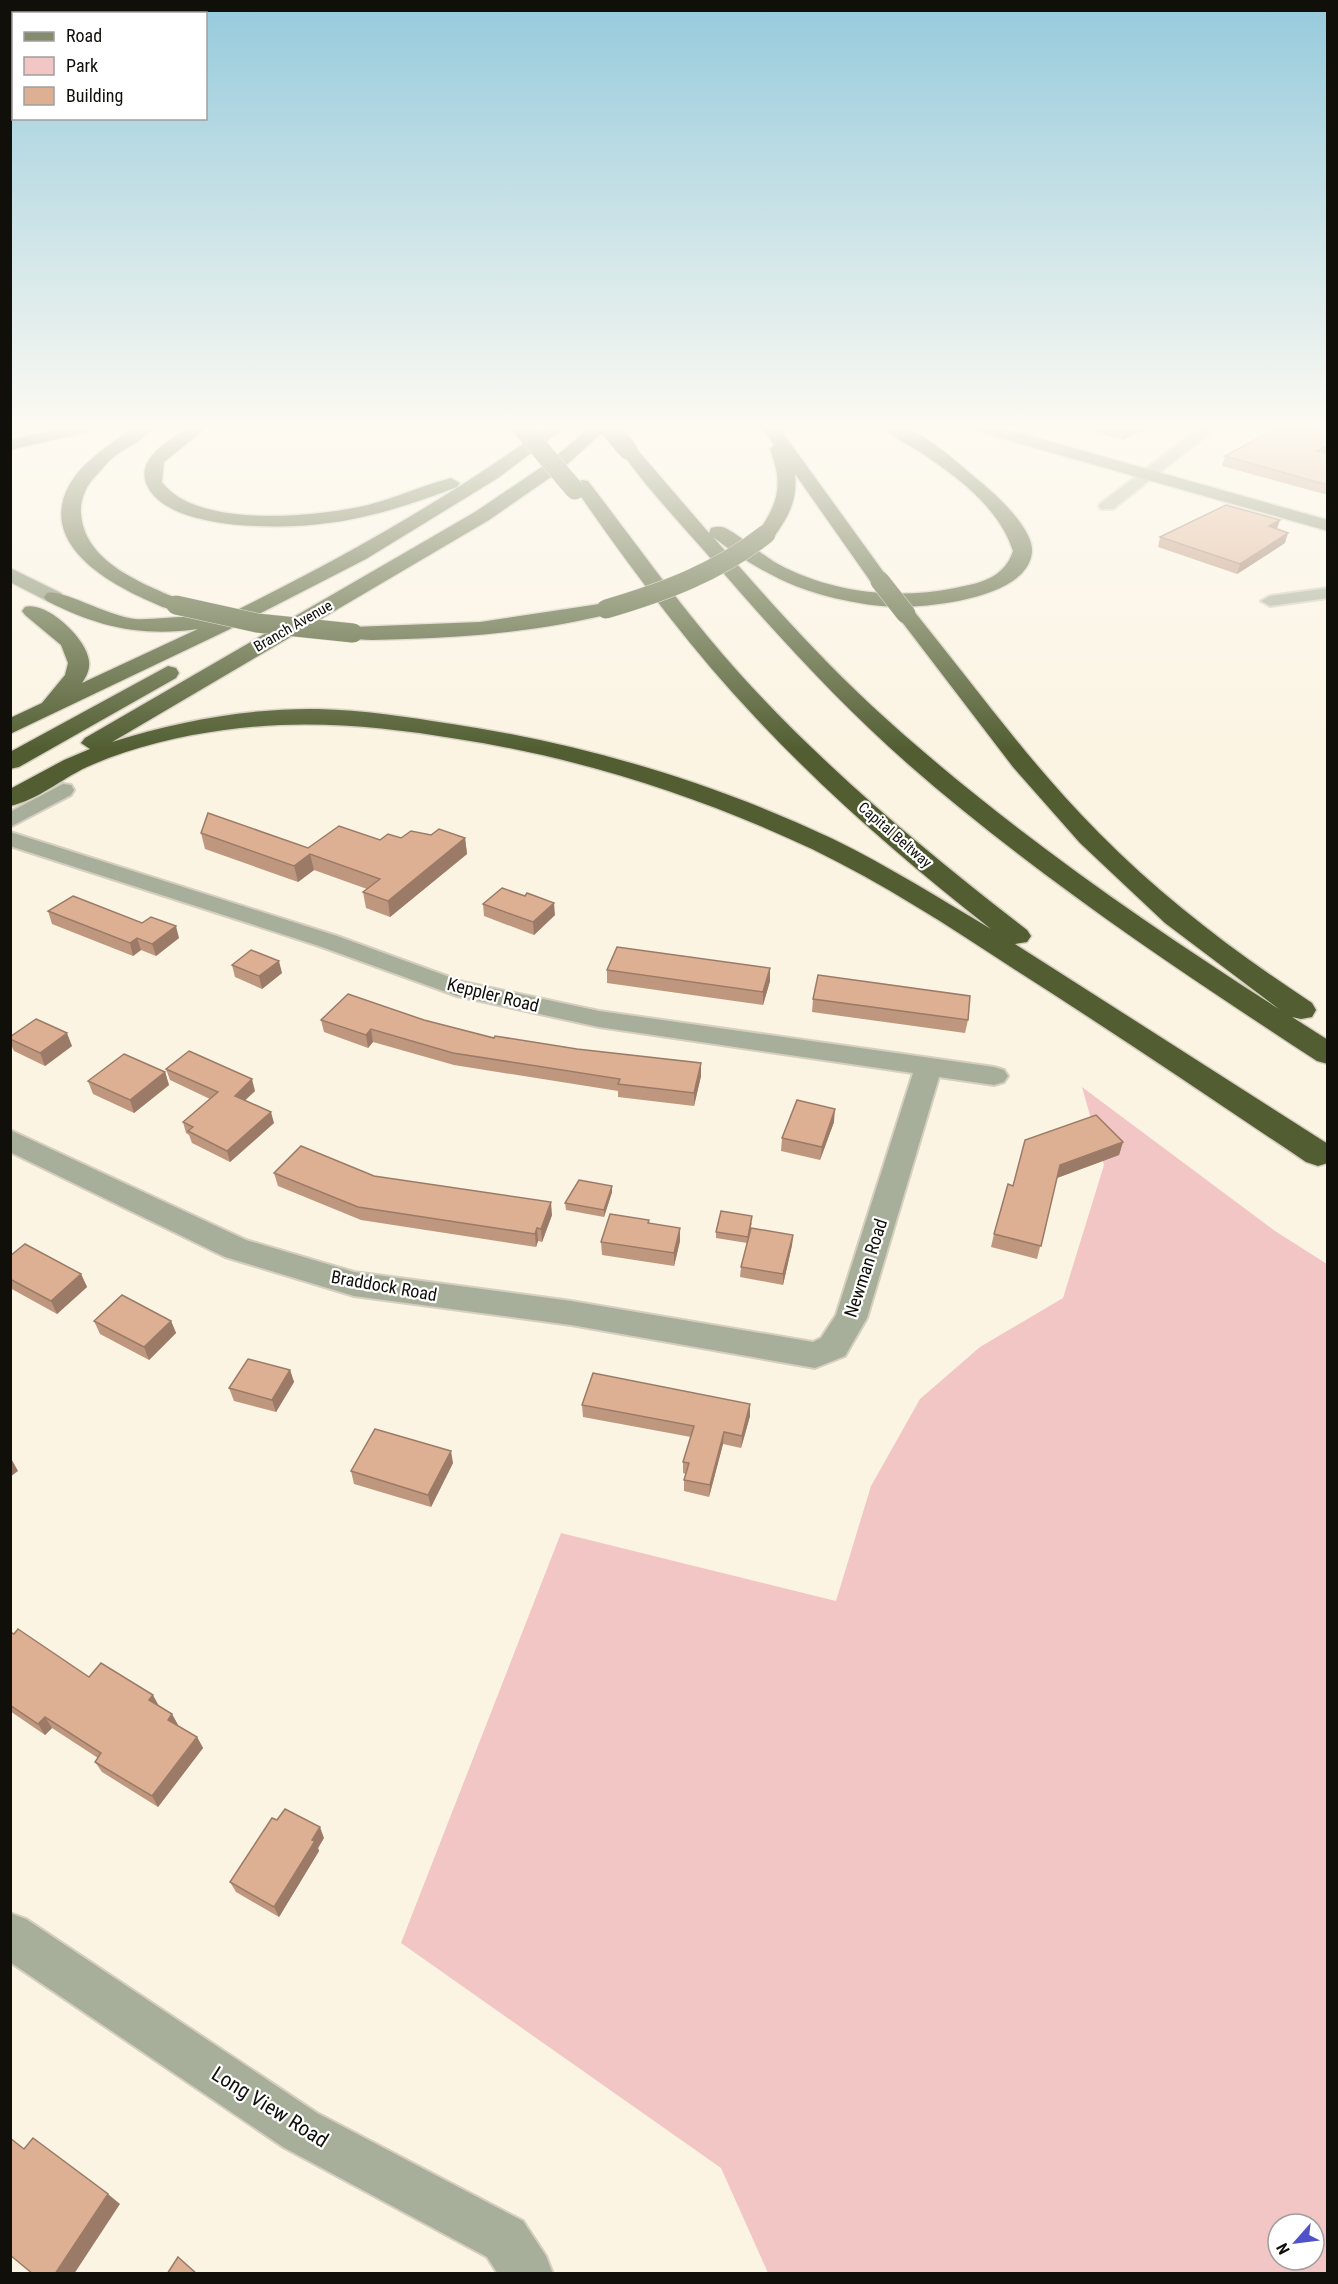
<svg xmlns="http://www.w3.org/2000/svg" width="1338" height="2284" viewBox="0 0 1338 2284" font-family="'Roboto Condensed',sans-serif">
<rect width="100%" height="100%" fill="#fbf4e3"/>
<!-- green -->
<path fill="#f3c6c6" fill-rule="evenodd" d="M1082 1087 1275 1231 1327 1264V2273H768L721 2168 401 1943 561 1533 836 1601 871 1486 920 1399 980 1347 1063 1298 1104 1165ZM1278 2224H1314V2260H1278Z"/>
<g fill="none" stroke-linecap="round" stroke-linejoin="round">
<defs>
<g id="street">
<path d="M1198 429H1215L1113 509H1101L1099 506 1101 503Z"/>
<path d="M1328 588V598L1270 606 1261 601 1270 596Z"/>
<path d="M63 784 71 785 74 790 71 795 10 827V812Z"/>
<path d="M10 832 337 936 463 982 599 1011 994 1067 1004 1070 1008 1076 1004 1082 994 1085 939 1077 867 1318 845 1356 815 1368 571 1325 354 1296 225 1257 10 1152V1130L246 1240 354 1272 571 1301 813 1342 821 1338 836 1315 913 1073 599 1027 457 996 319 946 10 846Z"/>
<path d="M10 1913 26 1919 317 2113 523 2221 546 2256 553 2274H498L487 2257 283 2147 10 1962Z"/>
</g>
<g id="secondary">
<path d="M977 429H1005L1328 520V531L979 432Z"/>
<path d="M10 568 61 593 64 597 61 601H47L10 582Z"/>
</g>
<g id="highway">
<path d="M57 429H89L87 432 10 450V440Z"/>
<path d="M132 429H152C142 442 124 448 111 459 105 465 99 473 93 479 85 488 80 502 81 513 84 563 144 584 183 601L186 605 183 609C171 612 160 606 149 601 113 585 54 553 62 505 68 470 106 447 132 429Z"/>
<path d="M186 429H205L164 462 162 482C196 529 318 517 368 505 396 498 423 485 451 478L460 483 457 487C413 504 368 519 320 524 278 529 177 530 150 491 131 462 165 443 186 429Z"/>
<path d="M544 429H563L498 478 366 559 228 630 10 734V718L42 703 65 675 68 663 61 645 25 615 22 611 25 607C47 601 87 639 89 661 90 669 87 676 82 683L198 629C142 637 97 627 47 601L44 597 47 593C62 589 110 617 135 619 151 621 209 612 217 620 331 564 440 504 544 429Z"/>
<path d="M588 429H606L561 470 489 520 112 742C178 721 249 708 318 709 363 710 407 717 452 724 584 744 713 782 833 839 888 866 939 898 991 929 908 864 827 794 755 717 688 646 628 565 573 485L582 480 588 481C638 546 685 613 740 674 826 769 925 851 1027 930L1031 936 1027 942 1015 944 1328 1144V1163L1318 1166 1306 1162C1209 1097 1113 1032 1014 969 949 926 882 883 812 849 699 796 581 758 458 739 379 726 304 719 224 730 178 736 129 748 87 767 61 779 38 800 10 806V789L64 760 90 749 81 743 85 738 475 512 549 462Z"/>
<path d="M763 429H780L890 581 887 585H873L795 474C798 500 788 518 773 538H759L757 534C778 503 784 486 770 449L774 445Z"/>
<path d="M886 429C893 429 902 428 909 430 931 439 954 459 972 475 990 489 1034 527 1032 552 1028 597 936 606 902 607 879 607 856 603 834 598 789 588 749 565 713 537 764 595 815 653 872 706 997 821 1137 918 1279 1009L1165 923 1080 843 1013 767 896 614 899 610H913C974 685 1031 765 1099 833 1163 898 1236 953 1312 1003L1316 1010 1312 1017 1301 1019 1292 1017 1328 1040V1064L1317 1061C1176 969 1035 875 908 764 837 701 774 632 713 561 682 525 647 489 620 450L622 446H634L709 533 711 528C716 527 720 526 725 528 740 535 760 554 778 564 832 593 896 600 955 588 981 583 1004 578 1013 551 999 508 958 477 920 452 910 445 894 439 886 429Z"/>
<path d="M606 603 613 605 616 609 613 613C546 630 475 637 406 639 386 639 364 642 346 637L342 633 346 629 353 627 480 622Z"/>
<path d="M168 666 176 668 179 673 176 678 19 767 10 769V752Z"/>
</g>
</defs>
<!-- street casing -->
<use href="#street" stroke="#d6cfc0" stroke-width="4"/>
<!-- secondary casing -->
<use href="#secondary" stroke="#d6cfc0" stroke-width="3"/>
<!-- highway casing -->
<use href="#highway" stroke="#d6cfc0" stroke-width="3"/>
<!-- street -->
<use href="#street" fill="#a7ae99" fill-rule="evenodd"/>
<!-- secondary -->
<use href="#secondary" fill="#838c6d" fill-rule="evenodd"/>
<!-- highway -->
<use href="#highway" fill="#525e32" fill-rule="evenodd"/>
<defs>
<g id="highway-bridge">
<path d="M523 429 575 490"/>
<path d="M610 429 628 450"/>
<path d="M880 581 906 614"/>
<path d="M176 605 257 623 353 633"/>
<path d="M606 609C664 592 718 572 766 534"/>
</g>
</defs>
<!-- highway-bridge casing -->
<use href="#highway-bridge" stroke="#d6cfc0" stroke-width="20" stroke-linecap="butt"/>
<!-- highway-bridge -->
<use href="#highway-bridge" stroke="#525e32" stroke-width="19"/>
</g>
<!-- wall -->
<g fill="#bf977e">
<path d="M1085 429H1146L1123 440Z"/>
<path d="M1326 454H1328V495L1222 466 1225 456Z"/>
<path d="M1160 537 1285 543 1237 574 1158 547Z"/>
<path d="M201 833 308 848 431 835 465 838 467 854 390 917 366 908 363 892 367 889 314 870 298 882 205 849Z"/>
<path d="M483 904 555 915 534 935 484 916Z"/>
<path d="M48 911 179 938 156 956 141 950 133 956 52 924Z"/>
<path d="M232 965 282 973 262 989 235 977Z"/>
<path d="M607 970 770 981 763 1005 607 983Z"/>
<path d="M813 999 968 1020 965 1033 812 1012Z"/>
<path d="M321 1020H424L494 1038 577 1049 701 1063V1076L694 1106 618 1097V1091L454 1065 373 1042 368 1048 324 1032Z"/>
<path d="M10 1037 72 1046 45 1066 14 1051 10 1043Z"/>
<path d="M166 1069 255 1091 245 1100 274 1123 230 1162 192 1143 189 1135 186 1133 183 1122 210 1099 170 1080Z"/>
<path d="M165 1072 169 1085 134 1113 93 1094 88 1081Z"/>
<path d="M834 1122 820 1160 781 1151 782 1138Z"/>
<path d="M1123 1142 1119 1155 1057 1178 1037 1259 991 1247 994 1234 1013 1186Z"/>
<path d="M274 1173 374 1176 552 1215 542 1242 538 1241 536 1247 361 1220 278 1186Z"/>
<path d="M612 1192 604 1217 566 1210 565 1203Z"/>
<path d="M649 1223 680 1241 674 1266 602 1255 601 1242Z"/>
<path d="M752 1223 749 1233 793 1235 792 1245 783 1285 740 1277 741 1267 747 1243 716 1238V1232Z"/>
<path d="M10 1256 81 1274 87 1287 57 1314 10 1288Z"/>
<path d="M94 1321H171L176 1333 149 1360 100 1334Z"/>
<path d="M290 1370 294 1382 276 1412 234 1401 229 1388Z"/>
<path d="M750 1404V1416L741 1448 723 1444 709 1497 684 1491V1480L686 1474 683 1473V1462L691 1437 583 1417 582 1405Z"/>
<path d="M453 1463 431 1507 354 1484 351 1471Z"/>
<path d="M10 1632 89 1677 158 1705 172 1714 178 1725 177 1726 197 1737 203 1748 158 1807 102 1772 95 1762 98 1758 52 1728 45 1735 10 1711Z"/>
<path d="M324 1838 318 1848 319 1851 279 1917 236 1892 230 1882Z"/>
</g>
<!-- shaded-wall -->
<g fill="#9b7b67">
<path d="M1130 429H1146L1123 440 1124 432Z"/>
<path d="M1328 445V453L1314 461 1316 451Z"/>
<path d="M1280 520 1277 529 1269 526Z"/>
<path d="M1288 533 1285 543 1237 574 1240 564Z"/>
<path d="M465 838 467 854 390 917 388 901Z"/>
<path d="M310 854 314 870 298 882 294 866Z"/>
<path d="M554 903 555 915 534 935 533 922Z"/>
<path d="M176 926 179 938 156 956 152 944Z"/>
<path d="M137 938 141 950 133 956 130 943Z"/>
<path d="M279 961 282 973 262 989 259 976Z"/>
<path d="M770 968V981L763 1005V992Z"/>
<path d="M371 1029 373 1042 368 1048 366 1035Z"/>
<path d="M67 1033 72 1046 45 1066 40 1053Z"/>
<path d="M701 1063V1076L694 1106V1093Z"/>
<path d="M165 1072 169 1085 134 1113 130 1100Z"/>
<path d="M252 1079 255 1091 238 1107 235 1096Z"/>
<path d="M835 1109 834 1122 820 1160 822 1147Z"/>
<path d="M271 1112 274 1123 230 1162 227 1151Z"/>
<path d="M1123 1142 1119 1155 1057 1178 1060 1165Z"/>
<path d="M612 1186V1192L604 1217V1210Z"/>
<path d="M551 1202 552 1215 542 1242 541 1229Z"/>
<path d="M537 1228 538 1241 536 1247 535 1234Z"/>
<path d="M680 1228V1241L674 1266V1253Z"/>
<path d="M793 1235 792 1245 783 1285V1274Z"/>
<path d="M81 1274 87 1287 57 1314 51 1301Z"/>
<path d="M171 1321 176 1333 149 1360 144 1347Z"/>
<path d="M290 1370 294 1382 276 1412 272 1400Z"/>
<path d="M750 1404V1416L741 1448 742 1436Z"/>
<path d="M724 1432 723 1444 709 1497 710 1485Z"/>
<path d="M451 1451 453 1463 431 1507 428 1495Z"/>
<path d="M12 1460 18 1471 10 1477V1461Z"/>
<path d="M153 1695 159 1706 149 1700Z"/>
<path d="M172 1714 178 1725 173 1731 168 1720Z"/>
<path d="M45 1717 52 1728 45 1735 38 1724Z"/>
<path d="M197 1737 203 1748 158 1807 152 1796Z"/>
<path d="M320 1827 324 1838 318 1848 319 1851 279 1917 274 1907Z"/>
<path d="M108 2194 120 2204 74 2274H55Z"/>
</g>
<!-- building -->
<g fill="#deb093" stroke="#9b7b67" stroke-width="1.5">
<path d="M1115 429H1130L1124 432Z"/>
<path d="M1275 429H1328V445L1316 451 1328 454V485L1225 456Z"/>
<path d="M1226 505 1280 520 1269 526 1288 533 1240 564 1160 537Z"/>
<path d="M208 813 308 848 339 826 380 840 388 834 401 838 411 831 431 835 439 829 465 838 388 901 363 892 380 879 310 854 294 866 201 833Z"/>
<path d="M502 888 525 896 527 893 554 903 533 922 483 904Z"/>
<path d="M73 896 142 923 151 917 176 926 152 944 137 938 130 943 48 911Z"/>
<path d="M617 947 770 968 763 992 607 970Z"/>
<path d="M251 950 279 961 259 976 232 965Z"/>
<path d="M818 975 970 996 968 1020 813 999Z"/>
<path d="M348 994 424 1020 494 1038 495 1036 577 1049 701 1063 694 1093 618 1084 620 1079 453 1053 371 1029 366 1035 321 1020Z"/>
<path d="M36 1019 67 1033 40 1053 10 1039V1037Z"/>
<path d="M189 1051 252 1079 235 1096 271 1112 227 1151 188 1131 193 1127 183 1122 218 1092 166 1069Z"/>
<path d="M124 1054 165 1072 130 1100 88 1081Z"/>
<path d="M797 1100 835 1109 822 1147 782 1138Z"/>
<path d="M1096 1115 1123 1142 1060 1165 1041 1246 994 1234 1008 1184 1013 1186 1025 1140Z"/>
<path d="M301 1146 374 1176 551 1202 541 1229 537 1228 535 1234 358 1207 274 1173Z"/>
<path d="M579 1180 612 1186 604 1210 565 1203Z"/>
<path d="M721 1211 752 1216 748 1237 716 1232Z"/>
<path d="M610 1214 649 1220 648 1223 680 1228 674 1253 601 1242Z"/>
<path d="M751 1228 793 1235 783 1274 741 1267Z"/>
<path d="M25 1244 81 1274 51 1301 10 1279V1256Z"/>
<path d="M122 1295 171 1321 144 1347 94 1321Z"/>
<path d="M248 1359 290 1370 272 1400 229 1388Z"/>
<path d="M593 1373 750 1404 742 1436 724 1432 710 1485 684 1480 689 1463 683 1462 694 1426 582 1405Z"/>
<path d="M375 1429 451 1451 428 1495 351 1471Z"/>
<path d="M18 1629 89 1677 101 1663 153 1695 149 1700 172 1714 168 1720 197 1737 152 1796 95 1762 101 1753 45 1717 38 1724 10 1705V1632L14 1634Z"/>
<path d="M285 1809 320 1827 312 1840 315 1841 274 1907 230 1882 272 1818 277 1820Z"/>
<path d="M10 2138 24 2149 33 2138 108 2194 55 2274H33L10 2255Z"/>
<path d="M178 2257 197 2274H167Z"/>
</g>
<!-- sky -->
<linearGradient id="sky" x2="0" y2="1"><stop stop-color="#95cadc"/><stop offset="0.57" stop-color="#fdfaf2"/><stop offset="1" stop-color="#fdfaf2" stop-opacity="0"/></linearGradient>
<rect width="1338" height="749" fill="url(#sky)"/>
<g text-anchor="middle" stroke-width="4.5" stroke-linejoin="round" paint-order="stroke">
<!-- far-street labels -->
<g font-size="15" fill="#110f09" stroke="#fff">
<text transform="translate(293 626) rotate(-30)" y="5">Branch Avenue</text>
<text transform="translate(895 835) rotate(41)" y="5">Capital Beltway</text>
</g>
<!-- street labels -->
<g font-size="18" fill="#110f09" stroke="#fff">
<text transform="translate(493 995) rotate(14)" y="6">Keppler Road</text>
<text transform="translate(866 1268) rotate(-72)" y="6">Newman Road</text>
<text transform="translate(384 1286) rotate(10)" y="6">Braddock Road</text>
</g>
<!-- near-street labels -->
<g font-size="21" fill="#110f09" stroke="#fff">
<text transform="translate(270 2107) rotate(32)" y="7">Long View Road</text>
</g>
</g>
<!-- border -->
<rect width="1338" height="2284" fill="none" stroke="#110f09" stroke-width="24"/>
<!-- legend -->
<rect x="12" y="12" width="195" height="108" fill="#ffffff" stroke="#a09f9d" stroke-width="1.5"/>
<rect x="24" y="32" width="30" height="9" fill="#838c6d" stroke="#a09f9d" stroke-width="1.5"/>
<text x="66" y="42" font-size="18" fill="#110f09">Road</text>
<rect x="24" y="57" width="30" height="18" fill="#f3c6c6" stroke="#a09f9d" stroke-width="1.5"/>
<text x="66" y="72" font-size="18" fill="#110f09">Park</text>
<rect x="24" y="87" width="30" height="18" fill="#deb093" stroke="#a09f9d" stroke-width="1.5"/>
<text x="66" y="102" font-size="18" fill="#110f09">Building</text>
<!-- north arrow -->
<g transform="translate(1296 2242) rotate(242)"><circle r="28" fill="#ffffff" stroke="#a09f9d" stroke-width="1.5"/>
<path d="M0-4.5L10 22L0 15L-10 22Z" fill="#4f52c9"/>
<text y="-9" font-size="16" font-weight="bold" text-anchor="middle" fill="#110f09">N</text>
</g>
</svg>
